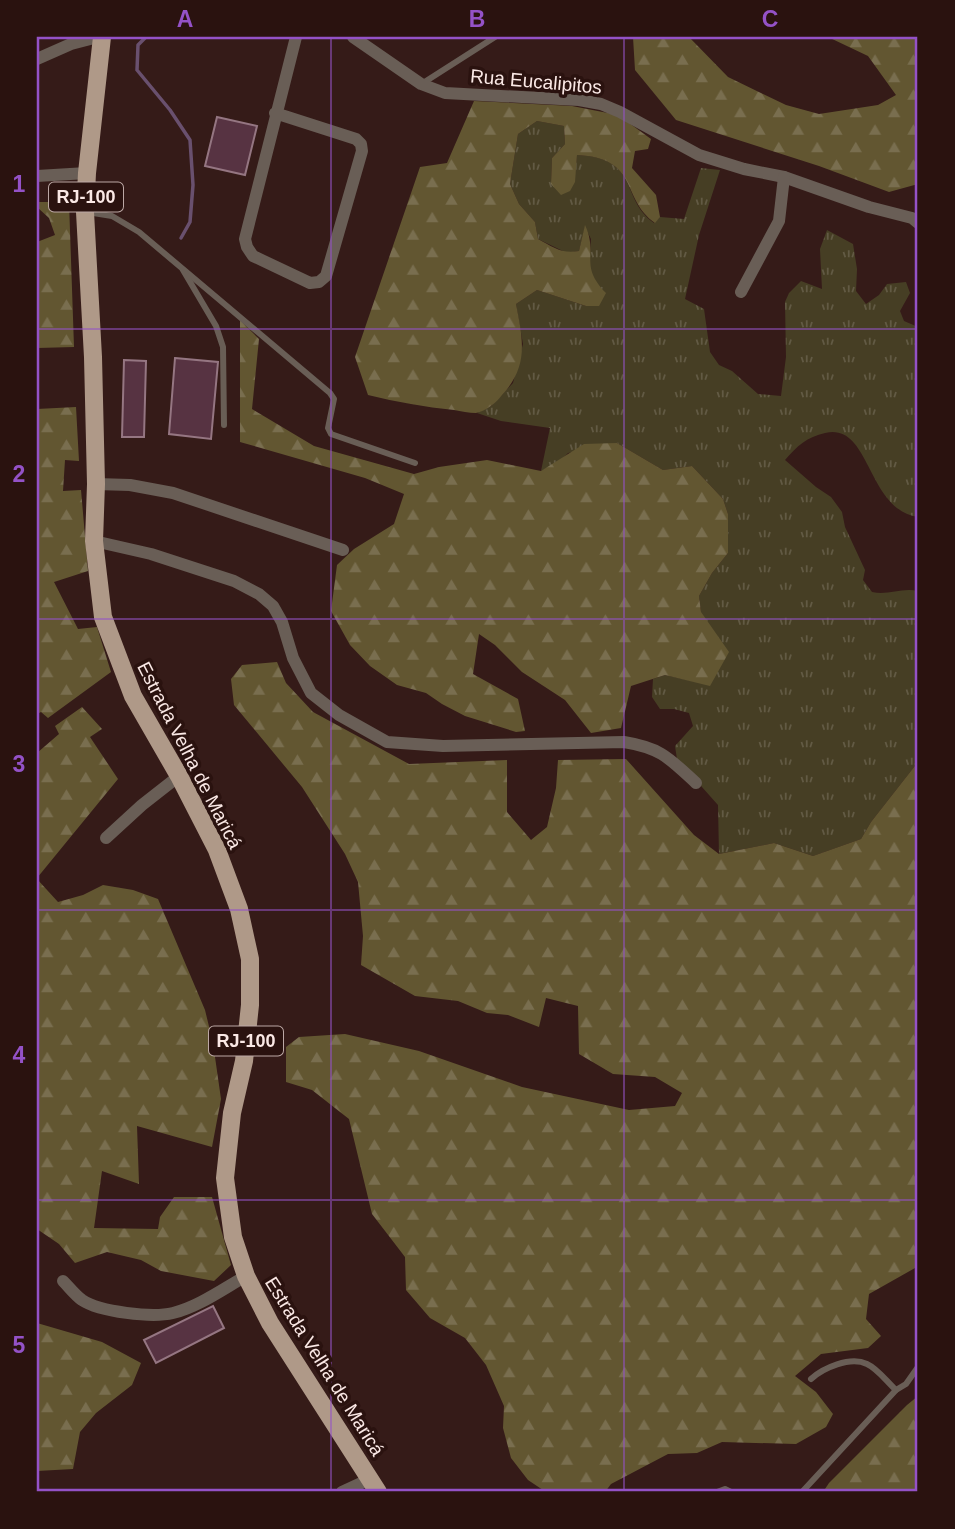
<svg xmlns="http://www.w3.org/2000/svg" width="955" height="1529" viewBox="0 0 955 1529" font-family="Helvetica,sans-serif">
<defs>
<pattern id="grass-tufts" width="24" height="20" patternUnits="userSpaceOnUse" patternTransform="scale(1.75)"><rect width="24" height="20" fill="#463e24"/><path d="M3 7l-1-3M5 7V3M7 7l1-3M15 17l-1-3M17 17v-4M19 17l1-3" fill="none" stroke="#625a44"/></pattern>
<pattern id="forest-firs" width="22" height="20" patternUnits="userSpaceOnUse" patternTransform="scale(1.75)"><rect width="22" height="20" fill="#625631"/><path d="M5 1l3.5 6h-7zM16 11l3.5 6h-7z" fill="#796e4f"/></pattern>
</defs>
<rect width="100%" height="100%" fill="#351b18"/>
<!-- grass -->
<path fill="url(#grass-tufts)" d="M537 121 564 126 565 144 552 158 551 184 574 182 577 155C641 158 619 198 654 223L660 217 684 219 701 168 720 170 699 235 685 299 704 309 710 352 719 365 732 371 758 394 781 396 786 357 785 302 789 293 801 281 822 289 820 249 827 230 853 244 857 269 856 291 866 304 879 295 887 284 906 282 910 293 900 311 904 321 918 327V517C866 509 871 422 825 433 807 437 797 446 785 460L816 487 831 497 842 512 845 527 865 570 863 580 872 592C888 596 902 587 918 591V762L871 822 861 839 813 856 774 843 719 854 718 805 677 759 675 746 693 726 689 713 674 709H660L652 697 653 679 665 675 710 685 699 596 712 573 728 553V514L723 499 692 466 663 470 617 443 568 453 558 463 541 471 550 428 501 421 477 413 491 406 513 383 523 344 516 304 537 290 586 306 595 282 589 268 591 239 585 227 579 251 567 253 538 239 535 222 519 204 510 184 518 134Z"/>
<!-- forest -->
<g fill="url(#forest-firs)">
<path d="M633 37H689L728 77 786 105 819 114 878 105 896 95 868 56 828 37H918V184L889 192 819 166 676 120 635 70Z"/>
<path d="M474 101 572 106 618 115 651 139 648 149 635 151 632 168 656 195 660 217 655 223C620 198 640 158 577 155L575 182 570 191 561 195 551 184 552 158 565 144 564 126 537 121 518 134 510 184 519 204 535 222 538 239C553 247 561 254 579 251L585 225C599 255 578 264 606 293L599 306H586L537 290 516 304C523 340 529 366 502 395 496 403 486 411 476 413 469 413 461 411 454 410 425 407 397 402 368 395L355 357 420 167 447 163Z"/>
<path d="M37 202H69L74 347 37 348V242L55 235 49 218 37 207Z"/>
<path d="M240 320 259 339 252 409 314 446 414 474 439 467 487 460 541 471 584 444 617 443 663 470 692 466 723 499 728 514V553L712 573 699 596 701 612 729 652 710 686 665 675 631 686 621 728 591 733 565 700 522 672 495 645 479 634 473 674 518 699 525 731 516 732 465 716 442 704 426 693 397 685 370 666 350 645 331 611 337 565 354 549 394 524 404 494 365 478 240 442Z"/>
<path d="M76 407 79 461 65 460 63 491 81 490 88 571 54 582 78 629 97 627 111 672 48 718 41 712 37 714V409Z"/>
<path d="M277 662 286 683 313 712 409 764 507 760V812L531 840 547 827 556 788 558 760 626 759 694 835 719 854 774 843 813 856 861 839 871 822 918 762V1271L915 1268 869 1294 866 1319 881 1336 868 1348 821 1354 795 1376 816 1392 833 1414 826 1427 796 1444 722 1442 697 1453 668 1454 611 1484 605 1492H546L528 1480 511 1458 503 1428 504 1406 486 1365 465 1338 430 1318 406 1290 405 1257 372 1214 349 1119 312 1090 286 1082V1047L299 1037 345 1034 419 1051 522 1087 629 1110 675 1106 682 1093 655 1077 613 1074 579 1054 578 1006 546 998 539 1027 508 1015 487 1013 458 1001 415 996 361 965 363 936 358 882 345 854 302 787 234 705 231 679 242 665Z"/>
<path d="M82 707 102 729 90 737 118 779 37 878V753L59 734 55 726Z"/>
<path d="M37 879 58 902 83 895 103 885 133 890 158 899 205 1010 213 1043 221 1099 212 1147 137 1126 139 1184 102 1171 94 1228 158 1229 160 1217 174 1197H212L231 1265 214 1281 161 1271 141 1260 107 1252 75 1263 59 1244 37 1229Z"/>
<path d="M37 1323 102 1342 141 1363 132 1385 96 1413 80 1432 73 1469 37 1471Z"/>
<path d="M918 1396V1492H823L829 1483 907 1405Z"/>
</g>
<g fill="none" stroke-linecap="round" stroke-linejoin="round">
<!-- stream -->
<path stroke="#69506e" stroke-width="3.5" d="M146 37 138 45 137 70 170 110 190 140 193 185 190 222 181 238"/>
</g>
<!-- building -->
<g fill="#573342" stroke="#957682" stroke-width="2">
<path d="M217 117 257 126 245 175 205 166Z"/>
<path d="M175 358 218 362 211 439 169 434Z"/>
<path d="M124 360 146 361 144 437H122Z"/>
<path d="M213 1306 224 1328 156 1363 144 1340Z"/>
</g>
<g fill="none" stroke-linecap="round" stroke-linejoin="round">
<!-- lane -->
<g stroke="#695e56" stroke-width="6">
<path d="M423 83 495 37"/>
<path d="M87 212 112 216 139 232 330 393 334 399 328 428 331 434 415 463"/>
<path d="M183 270 216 326 223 347 224 425"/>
<path d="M811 1379C823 1368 850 1356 867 1364 878 1369 887 1382 896 1390L906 1384 918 1367"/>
<path d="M717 1492 725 1489 731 1492"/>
<path d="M802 1492 896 1390"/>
</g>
<!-- street -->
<g stroke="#695e56" stroke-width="12">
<path d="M353 37 421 84 445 93 579 100 601 104 620 112 699 155 744 169 784 177 869 207 912 218 918 223"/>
<path d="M37 59 71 44 98 37"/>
<path d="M275 113 356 139 361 144 362 151 326 276 319 282 310 283 253 256 247 247 245 239 296 37"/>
<path d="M37 176 87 173"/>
<path d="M741 292 779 221 784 177"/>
<path d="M96 484 130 485 173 493 343 550"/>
<path d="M94 541 151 554 234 581 259 594 273 606 282 622 293 658 311 693 339 715 387 742 443 746 624 742C661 748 669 758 696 783"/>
<path d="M106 838 142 805 179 776"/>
<path d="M63 1281C69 1287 75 1295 82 1300 100 1312 152 1318 173 1313 198 1307 223 1289 246 1276"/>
<path d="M342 1492 370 1479"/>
</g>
<!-- primary -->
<path stroke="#af9988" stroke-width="18" d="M102 37 87 173 85 212 93 357 96 484 94 541 103 617 133 696 179 776 217 850 239 909 250 959V1005L244 1061 232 1113 225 1178 233 1237 246 1276 270 1323 378 1492"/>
</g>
<!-- grid -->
<path fill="none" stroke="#9452c7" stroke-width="2" stroke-opacity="0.55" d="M331 37V1492M624 37V1492M37 329H918M37 619H918M37 910H918M37 1200H918"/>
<g text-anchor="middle" stroke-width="7" stroke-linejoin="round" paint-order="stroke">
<!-- shield labels -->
<g fill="#2a120f" stroke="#bca8a5" stroke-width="2">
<rect x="49" y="182.5" width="74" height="29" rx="5"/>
<rect x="209" y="1026.5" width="74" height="29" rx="5"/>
</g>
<g font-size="18" font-weight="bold" fill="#fae8e5">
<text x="86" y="203">RJ-100</text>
<text x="246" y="1047">RJ-100</text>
</g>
<!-- street labels -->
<g font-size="19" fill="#fae8e5" stroke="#2a120f">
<text transform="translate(536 81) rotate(5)" y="7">Rua Eucalipitos</text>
<text transform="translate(190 755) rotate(63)" y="7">Estrada Velha de Maricá</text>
<text transform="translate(325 1366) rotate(58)" y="7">Estrada Velha de Maricá</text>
</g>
</g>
<!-- border -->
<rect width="955" height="1529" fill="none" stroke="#2a120f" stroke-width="77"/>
<rect x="38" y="38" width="878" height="1452" fill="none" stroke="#9452c7" stroke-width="2.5"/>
<g font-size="23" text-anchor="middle" font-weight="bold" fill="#9452c7">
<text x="185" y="27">A</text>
<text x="477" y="27">B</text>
<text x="770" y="27">C</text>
<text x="19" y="192">1</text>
<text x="19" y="482">2</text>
<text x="19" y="772">3</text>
<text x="19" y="1063">4</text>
<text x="19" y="1353">5</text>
</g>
</svg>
